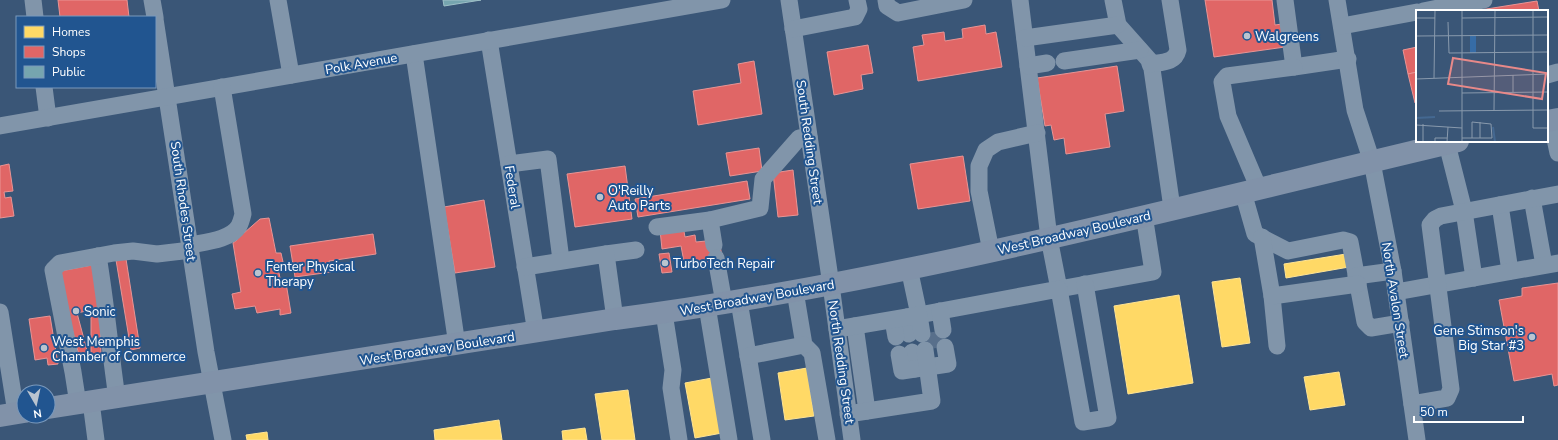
<svg xmlns="http://www.w3.org/2000/svg" width="1558" height="440" viewBox="0 0 1558 440" font-family="'Nunito Sans',sans-serif">
<rect width="100%" height="100%" fill="#3a5677"/>
<!-- homes -->
<g fill="#ffd966" stroke="#ffe494">
<path d="M1346 254 1349 267 1286 278 1284 264Z"/>
<path d="M1240 278 1250 343 1222 347 1212 282Z"/>
<path d="M1179 295 1193 383 1128 394 1114 306Z"/>
<path d="M807 368 814 416 785 420 778 373Z"/>
<path d="M1339 372 1345 405 1310 410 1304 377Z"/>
<path d="M712 378 722 433 695 438 685 383Z"/>
<path d="M628 390 635 440H602L595 394Z"/>
<path d="M499 420 502 440H435L434 430Z"/>
<path d="M585 428 587 440H563L562 431Z"/>
<path d="M267 432 268 440H247L246 435Z"/>
</g>
<!-- shops -->
<g fill="#e06666" stroke="#e99494">
<path d="M58 0H127L129 17H60Z"/>
<path d="M1205 0H1272L1275 25 1282 24 1285 47 1214 57Z"/>
<path d="M1537 1 1539 11H1474Z"/>
<path d="M985 25 986 34 996 32 1002 67 918 81 913 47 924 45 922 35 944 32 945 41 963 38 962 29Z"/>
<path d="M868 45 873 73 861 75 863 89 834 95 827 52Z"/>
<path d="M1417 47V72L1408 74 1403 50Z"/>
<path d="M754 61 762 114 698 125 693 91 741 83 738 64Z"/>
<path d="M1117 66 1124 111 1105 114 1110 147 1066 154 1064 138 1054 140 1051 125 1045 126 1037 78Z"/>
<path d="M1417 72V103H1415L1408 74Z"/>
<path d="M759 148 762 171 730 176 726 153Z"/>
<path d="M963 156 970 201 918 209 910 164Z"/>
<path d="M9 164 13 191 4 192 5 198 11 197 14 216 0 218V166Z"/>
<path d="M625 166 632 219 575 227 567 174Z"/>
<path d="M793 170 798 215 778 217 773 173Z"/>
<path d="M747 181 750 199 638 217 635 199Z"/>
<path d="M484 200 495 267 455 273 444 207Z"/>
<path d="M269 218 276 253H281L283 262 277 263 281 283H286L291 313 280 315V309L257 313 255 306 235 309 232 294 241 292 233 243 237 240 236 222 244 233 260 219Z"/>
<path d="M683 226 685 237 695 235 696 242 706 241 720 245 722 257 709 263 685 267 681 246 662 249 660 230Z"/>
<path d="M373 234 376 254 329 261 331 272 295 277 290 246Z"/>
<path d="M669 253 672 272 662 273 659 254Z"/>
<path d="M126 259 140 348 131 350 116 260Z"/>
<path d="M92 265 100 303 101 357 91 358V310L77 313 89 358 80 359 66 306 61 271Z"/>
<path d="M1558 283V385L1554 386 1552 374 1514 381 1499 300 1522 296V288Z"/>
<path d="M50 316 58 364 48 365 47 358 35 360 29 319Z"/>
</g>
<!-- public -->
<path fill="#76a5af" stroke="#9fc0c7" d="M443 0H481L444 6Z"/>
<g fill="none" stroke-linecap="round" stroke-linejoin="round">
<!-- minor-tunnel -->
<path stroke="#586f8b" stroke-width="17" stroke-dasharray="17 8" stroke-linecap="butt" d="M933 332 936 348"/>
<!-- minor -->
<g stroke="#8195aa" stroke-width="17">
<path d="M33 0 35 17"/>
<path d="M152 0 155 17"/>
<path d="M278 0 291 75"/>
<path d="M789 0 831 285 852 440"/>
<path d="M886 0 887 6 898 13 964 0"/>
<path d="M1020 0 1049 238 1059 289 1153 272 1144 215"/>
<path d="M1113 0 1118 25 1150 61 1152 69 1172 208"/>
<path d="M1285 0 1294 67 1348 59"/>
<path d="M1337 0 1355 110 1372 162 1393 271 1417 440"/>
<path d="M1469 2 1484 0"/>
<path d="M1423 11 1469 2V0"/>
<path d="M155 19 206 352 223 440"/>
<path d="M1342 26 1417 12"/>
<path d="M793 29 855 17 859 9 857 0"/>
<path d="M1025 38 1118 25"/>
<path d="M489 40 536 333"/>
<path d="M414 54 457 345"/>
<path d="M1064 61 1140 50"/>
<path d="M1150 64C1162 62 1175 63 1178 50L1170 0"/>
<path d="M1028 66 1047 63"/>
<path d="M1547 75 1558 72"/>
<path d="M44 87 48 118"/>
<path d="M1551 120 1558 153"/>
<path d="M0 126 722 0"/>
<path d="M1447 144 1464 211 1474 278"/>
<path d="M509 164 548 159 561 260"/>
<path d="M1259 189 1228 116 1222 82 1227 76 1294 67"/>
<path d="M1243 192 1255 234 1288 251 1343 240 1350 242 1365 322 1371 328 1401 323"/>
<path d="M1532 198 1544 265"/>
<path d="M1500 205 1510 271"/>
<path d="M657 227 710 220"/>
<path d="M1262 237 1272 296 1277 346"/>
<path d="M190 245C205 242 231 240 239 226 241 222 242 218 243 214L222 87"/>
<path d="M714 245 710 220 760 208 763 179 799 138 809 137"/>
<path d="M991 251 979 191V166L986 150 998 142 1037 133"/>
<path d="M606 254 636 250"/>
<path d="M98 256C106 303 110 351 117 398"/>
<path d="M716 258 724 303"/>
<path d="M525 267 606 254 615 319"/>
<path d="M909 268 919 315 1059 289 1083 422 1108 418 1085 284"/>
<path d="M1356 276 1393 271"/>
<path d="M795 291 804 345 812 353 827 440"/>
<path d="M1396 292 1558 263"/>
<path d="M1272 296 1358 284"/>
<path d="M739 301 762 440"/>
<path d="M707 306 729 440"/>
<path d="M940 311 943 330"/>
<path d="M0 312 16 413"/>
<path d="M664 313 673 370 671 388 679 440"/>
<path d="M907 317 909 334"/>
<path d="M893 320 896 337"/>
<path d="M855 326 867 411"/>
<path d="M837 329 919 315 922 334"/>
<path d="M912 352 915 369"/>
<path d="M899 354 902 371 948 364 945 347"/>
<path d="M748 356 804 345"/>
<path d="M91 402 96 440"/>
<path d="M78 404 73 372 53 270 60 263 114 253 133 251 157 254 191 250"/>
<path d="M1412 404 1447 398 1451 389 1430 225 1435 219 1441 216 1558 194"/>
<path d="M848 414 932 401 925 350"/>
</g>
<!-- major -->
<g stroke="#8192a9" stroke-width="22">
<path d="M1547 121 1558 119"/>
<path d="M48 408 615 319C900 282 1178 207 1458 141"/>
<path d="M0 416 24 412"/>
</g>
</g>
<!-- markers -->
<g fill="#bac4cf" stroke="#215590" stroke-width="1.5">
<circle cx="1247" cy="36" r="4"/>
<circle cx="600" cy="197" r="4"/>
<circle cx="665" cy="263" r="4"/>
<circle cx="258" cy="273" r="4"/>
<circle cx="76" cy="311" r="4"/>
<circle cx="1532" cy="337" r="4"/>
<circle cx="44" cy="348" r="4"/>
</g>
<g text-anchor="middle" stroke-width="4" stroke-linejoin="round" paint-order="stroke">
<!-- poi labels -->
<g font-size="13" fill="#fff" stroke="#215590" text-anchor="start">
<text x="1255" y="41">Walgreens</text>
<text x="608" y="195">O'Reilly<tspan x="608" dy="15">Auto Parts</tspan></text>
<text x="673" y="268">TurboTech Repair</text>
<text x="266" y="271">Fenter Physical<tspan x="266" dy="15">Therapy</tspan></text>
<text x="84" y="316">Sonic</text>
<text x="1524" y="335" text-anchor="end">Gene Stimson's<tspan x="1524" dy="15">Big Star #3</tspan></text>
<text x="52" y="346">West Memphis<tspan x="52" dy="15">Chamber of Commerce</tspan></text>
</g>
<!-- street labels -->
<g font-size="13" fill="#fff" stroke="#215590">
<text transform="translate(361 63) rotate(-10)" y="5">Polk Avenue</text>
<text transform="translate(810 142) rotate(82)" y="5">South Redding Street</text>
<text transform="translate(513 187) rotate(81)" y="5">Federal</text>
<text transform="translate(184 201) rotate(82)" y="5">South Rhodes Street</text>
<text transform="translate(1074 232) rotate(-13)" y="5">West Broadway Boulevard</text>
<text transform="translate(757 297) rotate(-10)" y="5">West Broadway Boulevard</text>
<text transform="translate(1396 300) rotate(81)" y="5">North Avalon Street</text>
<text transform="translate(437 348) rotate(-9)" y="5">West Broadway Boulevard</text>
<text transform="translate(842 362) rotate(82)" y="5">North Redding Street</text>
</g>
</g>
<!-- overview -->
<g transform="translate(1416 10)">
<rect width="132" height="132" fill="#3a5677"/>
<path d="M54 26H60V43H54Z" fill="#366ca6"/>
<path fill="none" stroke="#446891" stroke-width="2" d="M0 108 19 107M77 117 79 132"/>
<path fill="none" stroke="#899aad" stroke-width="1" d="M46 0V132M117 0V118H132M0 8H19M46 8 132 7M32 12 33 43 132 42M0 26 132 25M97 65V82M18 68 19 0M0 69 132 64M46 83 132 82M78 100 79 0M23 101 132 100M64 112V128M0 115 46 118M46 128H76L75 114 56 112V128M7 132V114M19 132V128H31M31 132 32 117"/>
<path fill="#e88989" fill-opacity="0.15" stroke="#e88989" stroke-width="2" d="M37 48 130 63 126 89 32 74Z"/>
<rect width="132" height="132" fill="none" stroke="#fff" stroke-width="2"/>
</g>
<!-- legend -->
<rect x="16" y="16" width="140" height="72" fill="#215590" stroke="#7a99bc"/>
<rect x="24" y="26" width="20" height="12" fill="#ffd966" stroke="#7a99bc"/>
<text x="52" y="36" font-size="12" fill="#ffffff">Homes</text>
<rect x="24" y="46" width="20" height="12" fill="#e06666" stroke="#7a99bc"/>
<text x="52" y="56" font-size="12" fill="#ffffff">Shops</text>
<rect x="24" y="66" width="20" height="12" fill="#76a5af" stroke="#7a99bc"/>
<text x="52" y="76" font-size="12" fill="#ffffff">Public</text>
<!-- north arrow -->
<g transform="translate(36 404) rotate(171)"><circle r="19" fill="#215590" stroke="#7a99bc"/>
<path d="M0-3L7 15L0 10L-7 15Z" fill="#bac4cf"/>
<text y="-6" font-size="11" font-weight="bold" text-anchor="middle" fill="#ffffff">N</text>
</g>
<!-- scale -->
<path d="M1414 416v6h109v-6" fill="none" stroke="#ffffff" stroke-width="2"/>
<text x="1420" y="416" font-size="12" fill="#ffffff" stroke="#215590" stroke-width="3" paint-order="stroke">50 m</text>
</svg>
